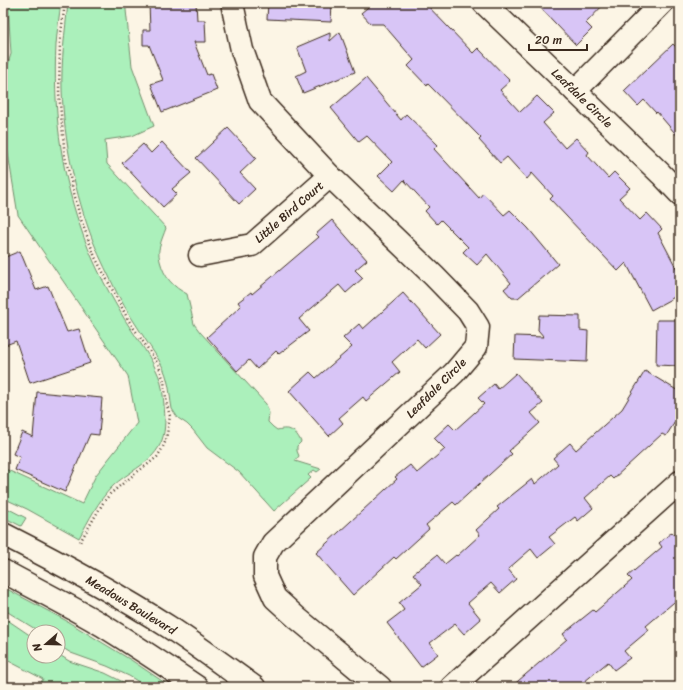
<svg xmlns="http://www.w3.org/2000/svg" width="683" height="690" viewBox="0 0 683 690" font-family="Sriracha,sans-serif">
<rect width="100%" height="100%" fill="#fcf5e5"/>
<filter id="ink" filterUnits="userSpaceOnUse"><feTurbulence type="fractalNoise" baseFrequency=".025" numOctaves="2"/><feDisplacementMap in="SourceGraphic" scale="8" xChannelSelector="R" yChannelSelector="G"/><feConvolveMatrix kernelMatrix="1 2 1 2 8 2 1 2 1" color-interpolation-filters="sRGB"/></filter>
<g filter="url(#ink)">
<!-- green -->
<g fill="#abf0bb" stroke="#738d6c">
<path d="M8 3H61C59 17 57 31 56 45 53 106 60 168 80 226 90 257 105 286 121 313 132 333 148 351 157 372 162 382 163 394 164 405 165 416 166 429 162 440 154 463 128 471 112 487 98 501 89 520 79 538L27 509 3 498V468L82 504 96 475 137 423 128 376 18 215 3 123V80L11 54Z"/>
<path d="M68 3H126V10L132 66 154 126 132 136 105 140 107 164 166 228C164 234 161 240 160 246 158 251 159 256 160 261 164 277 173 287 187 294L194 324 200 332 266 404 269 413 268 422 273 427 277 430C289 427 296 430 301 442L297 446V451L299 456 295 461 321 469 317 472 314 470 308 475 311 478 274 511 239 472 207 448 193 430 187 424 178 418 172 409C170 399 170 389 167 379 164 366 155 354 147 342 137 326 126 310 117 293 109 276 100 259 93 241 75 194 64 141 62 90 61 61 65 32 68 3Z"/>
<path d="M3 506 26 518 21 526 3 517Z"/>
<path d="M3 587 65 620 131 660 171 687H147L129 676 107 666 71 653 58 645V632H40L3 609Z"/>
<path d="M3 617 34 638V656H58V654L69 661 105 673 133 687H38L43 679 3 658Z"/>
</g>
<!-- building -->
<g fill="#d8c5f6" stroke="#3b2a1e">
<path d="M149 3H196L197 20H205L206 42H194L207 75 211 74 217 90 162 112 151 84 163 80 149 45H143V30H150Z"/>
<path d="M268 3H332L331 22 267 19Z"/>
<path d="M373 3H425L473 53 478 48 510 81 500 90 520 112 537 96 554 113 543 123 565 148 576 138 589 152 587 155 608 178 614 172 630 188 619 198 640 220 647 213 662 229 658 233 680 275V294L651 310 626 263 618 271 550 199 553 196 532 173 527 179 507 157 500 163 479 140 481 138 428 84 427 86 408 66 414 60 383 24H371L361 13Z"/>
<path d="M536 3H605L586 23 592 29 576 45Z"/>
<path d="M340 32 355 72 303 93 296 76 306 71 297 47 330 33V41Z"/>
<path d="M673 44 680 51V139L657 112 656 113 644 100 638 106 624 91Z"/>
<path d="M366 78 401 120 406 114 438 145 434 149 479 198 483 193 504 215 510 210 528 228 558 264 518 298H512L504 289 511 283 487 254 477 265 463 252 468 247 441 220 437 224 425 211 429 207 404 180 394 191 378 176 392 162 367 136 359 142 331 108Z"/>
<path d="M228 128 256 158 240 173 255 189 239 204 196 158Z"/>
<path d="M162 142 191 173 172 189 177 194 163 207 122 163 143 144 151 153Z"/>
<path d="M332 220 367 260 355 270 363 278 346 293 339 285 299 319 309 331 279 354 276 351 257 369 249 360 237 371 207 337 241 306 238 302 251 292 252 294 319 237 316 234Z"/>
<path d="M20 251 36 290 48 286 67 332 79 329 90 363 30 383 16 341 3 346V258Z"/>
<path d="M403 293 440 334 425 348 417 339 392 362 400 372 366 401 363 397 339 418 343 423 329 436 289 391 310 372 316 378 352 347 343 338 359 324 363 329Z"/>
<path d="M539 315 580 316V330L588 331 587 362 514 359 515 336 544 337 538 330Z"/>
<path d="M657 320H680V366L656 365Z"/>
<path d="M645 371 680 392V414L666 436 662 434 613 479 610 476 585 498 593 508 578 521 575 517 549 537 555 544 538 558 531 549 508 569 516 579 500 593 491 583 468 603 481 619 464 634 455 624 430 643 438 654 421 667 387 623 404 610 399 603 422 584 413 574 437 555 445 564 456 555 457 556 480 535 476 530 499 509 497 507 532 479 535 484 558 464 553 458 570 443 576 450 622 409Z"/>
<path d="M516 373 543 403 531 413 540 423 509 451 512 454 456 505 453 502 426 525 429 529 396 559 394 557 353 595 316 553 397 479 395 477 410 465 417 473 445 449 434 438 449 424 455 430 484 404 478 398 494 384 498 389Z"/>
<path d="M37 392 102 398 99 435 90 434 65 492 15 470 20 457 13 454 22 432 33 437Z"/>
<path d="M672 532 680 541V597L646 626 649 630 624 651 630 658 614 670 608 662 578 687H511L567 639 563 634 593 610 595 612 632 580 628 576 662 547 659 543Z"/>
</g>
<g fill="none" stroke-linecap="round" stroke-linejoin="round">
<defs>
<g id="minor">
<path d="M234 3 233 8 242 50 260 101 330 176 434 276 468 311 478 327 476 347 454 373 273 543 265 557V576L275 598 297 618 380 687"/>
<path d="M484 3 661 174 680 194"/>
<path d="M575 91 662 3"/>
<path d="M200 255 252 245 330 176"/>
<path d="M452 687 680 482"/>
</g>
<g id="major">
<path d="M3 534C60 563 116 593 169 627 198 646 226 667 254 687"/>
<path d="M3 571C36 589 70 606 102 625 134 645 166 666 197 687"/>
</g>
</defs>
<!-- minor casing -->
<use href="#minor" stroke="#3b2a1e" stroke-width="25"/>
<!-- major casing -->
<use href="#major" stroke="#3b2a1e" stroke-width="25"/>
<!-- path -->
<path stroke="#3b2a1e" stroke-width="2.5" stroke-dasharray="1 3" stroke-linecap="butt" d="M65 3 60 40 59 93 65 157 80 217 95 257 129 321 148 349 158 364 164 381 167 406 170 416 166 440 162 449 157 457 147 465 137 472 110 494 103 503 80 542"/>
<!-- minor -->
<use href="#minor" stroke="#fcf5e5" stroke-width="22"/>
<!-- major -->
<use href="#major" stroke="#fcf5e5" stroke-width="22"/>
</g>
</g>
<g text-anchor="middle" stroke-width="4" stroke-linejoin="round" paint-order="stroke">
<!-- street labels -->
<g font-size="12" fill="#3b2a1e" stroke="#fcf5e5">
<text transform="translate(582 98) rotate(44)" y="4">Leafdale Circle</text>
<text transform="translate(289 212) rotate(-41)" y="4">Little Bird Court</text>
<text transform="translate(436 388) rotate(-45)" y="4">Leafdale Circle</text>
<text transform="translate(131 605) rotate(31)" y="4">Meadows Boulevard</text>
</g>
</g>
<!-- margin -->
<rect width="683" height="690" fill="none" stroke="#fcf5e5" stroke-width="16"/>
<rect x="8" y="8" width="667" height="674" fill="none" stroke="#3b2a1e" stroke-width="1.5" filter="url(#ink)"/>
<!-- north arrow -->
<g transform="translate(46 644) rotate(250)"><circle r="19" fill="#fcf5e5" stroke="#afa495"/>
<path d="M0-3L7 15L0 10L-7 15Z" fill="#3b2a1e"/>
<text y="-6" font-size="11" font-weight="bold" text-anchor="middle" fill="#3b2a1e">N</text>
</g>
<!-- scale -->
<path d="M529 44v6h58v-6" fill="none" stroke="#3b2a1e" stroke-width="2"/>
<text x="535" y="44" font-size="12" fill="#3b2a1e" stroke="#fcf5e5" stroke-width="3" paint-order="stroke">20 m</text>
</svg>
